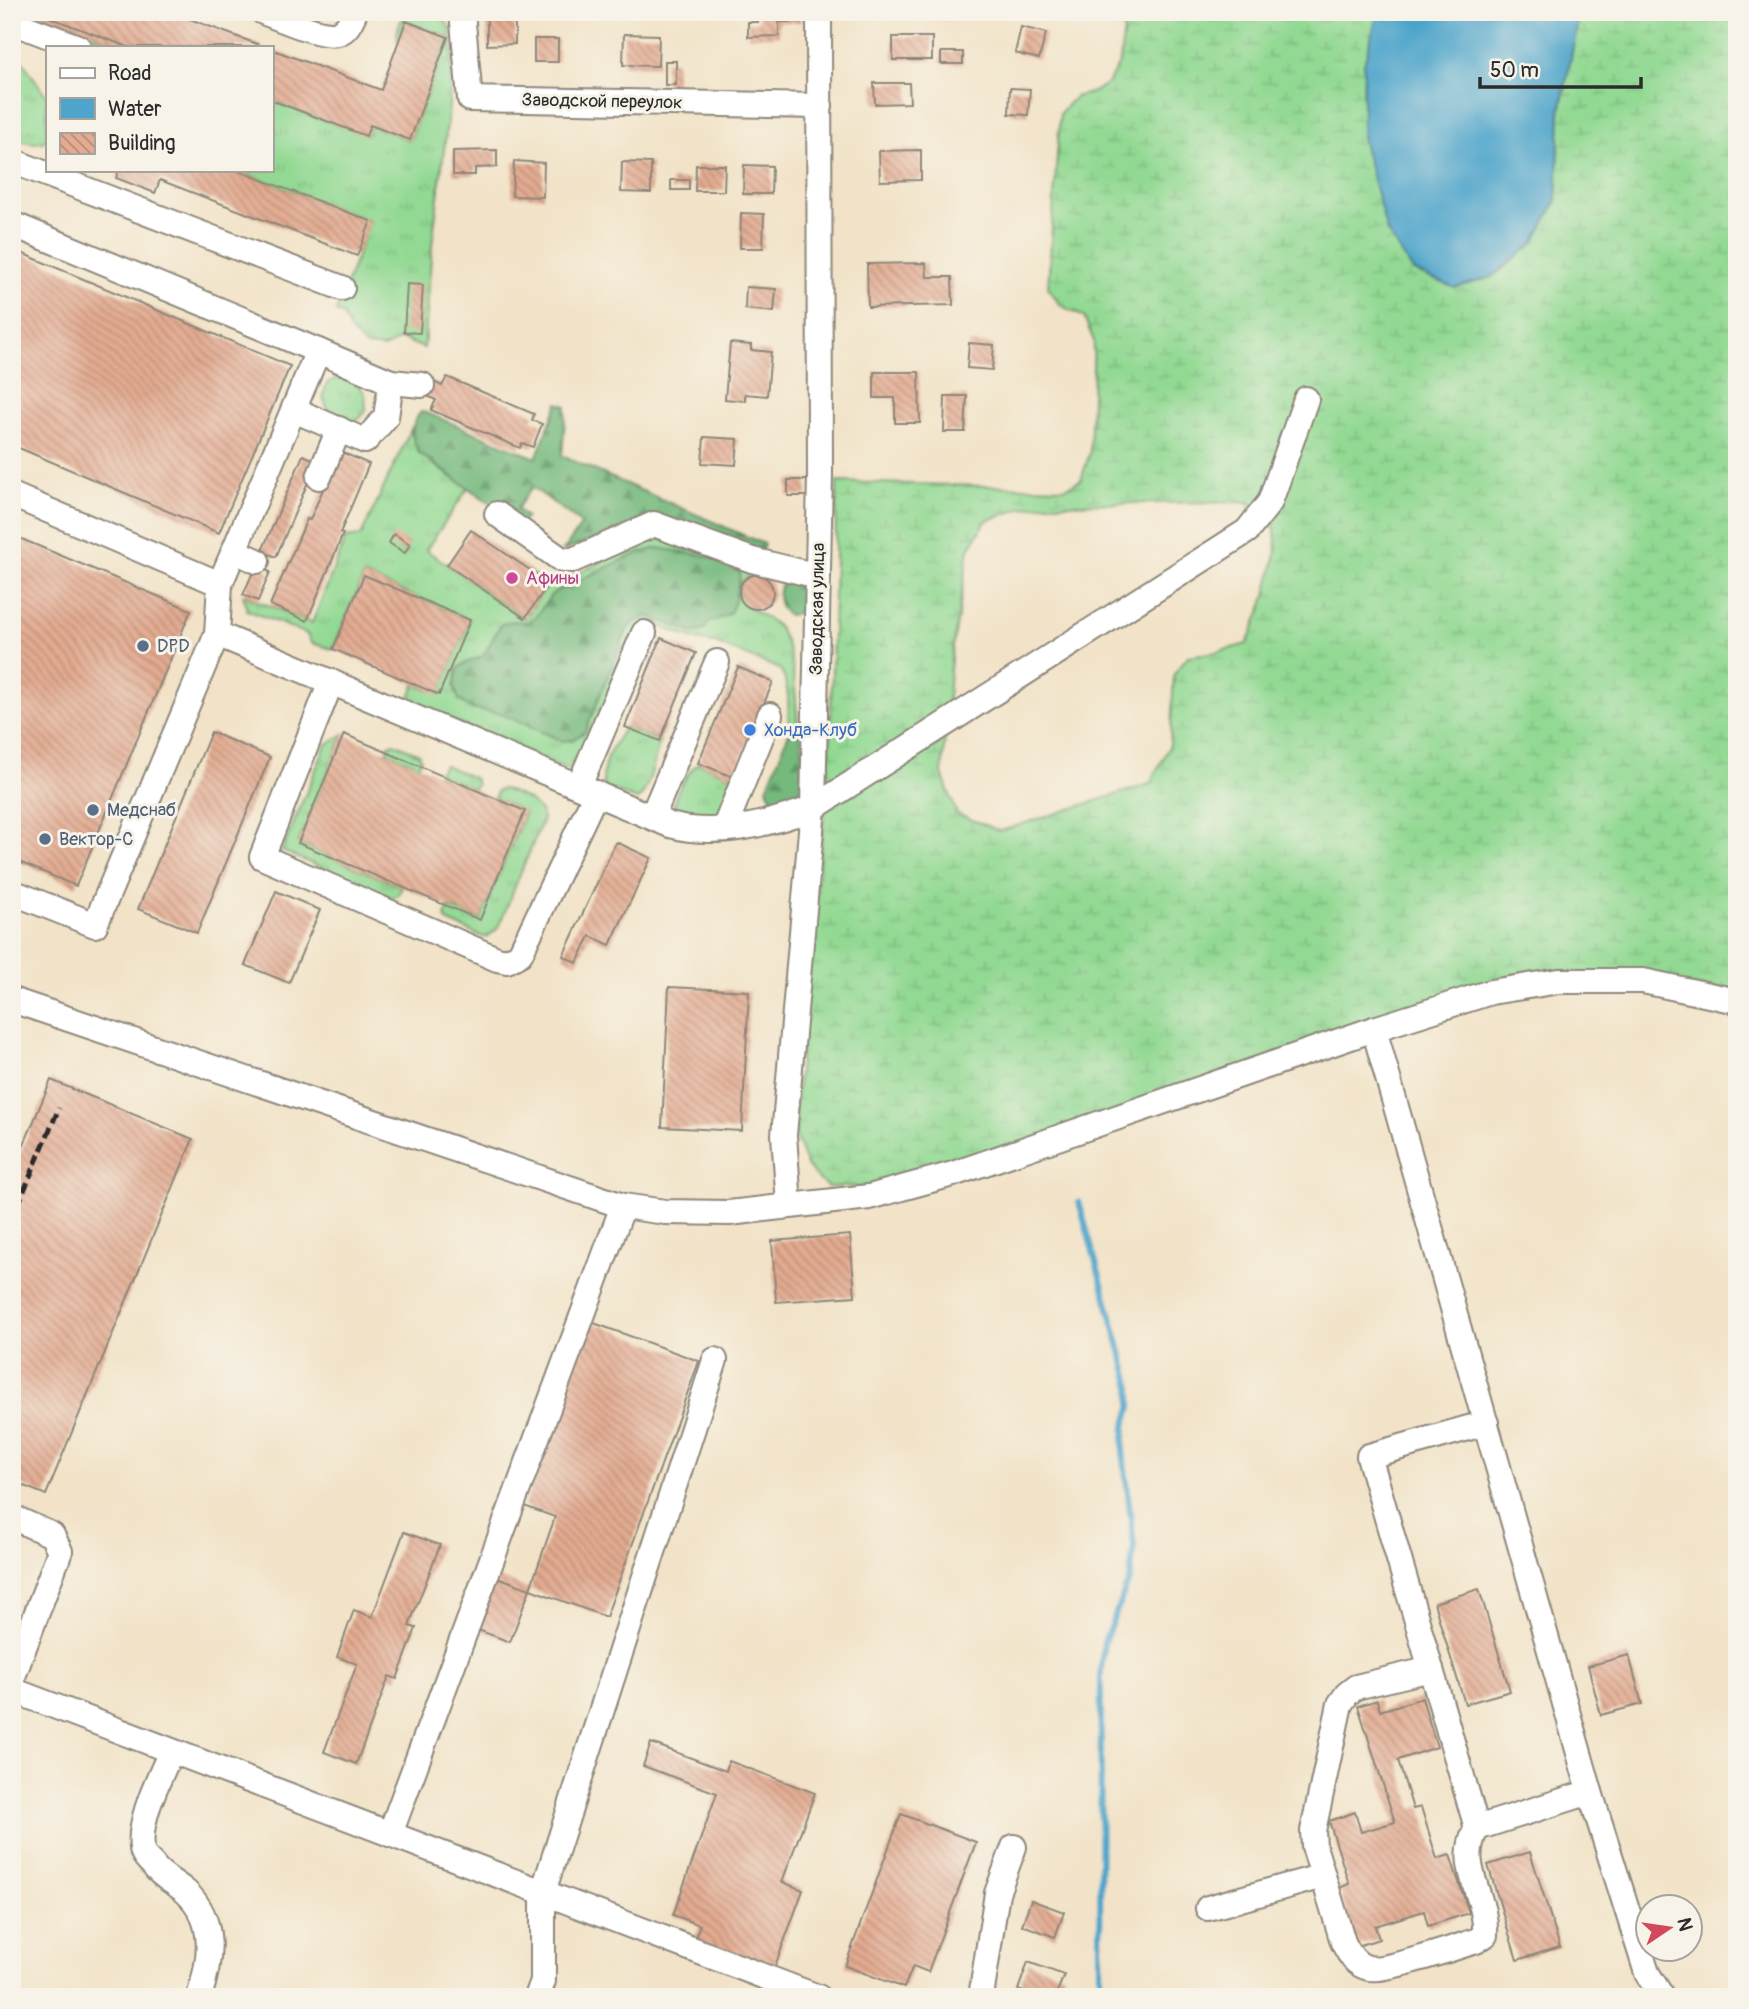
<svg xmlns="http://www.w3.org/2000/svg" width="1749" height="2009" viewBox="0 0 1749 2009" font-family="Pangolin,sans-serif">
<defs>
<pattern id="grass-tufts" width="24" height="20" patternUnits="userSpaceOnUse" patternTransform="scale(1.75)"><rect width="24" height="20" fill="#92d993"/><path d="M3 7l-1-3M5 7V3M7 7l1-3M15 17l-1-3M17 17v-4M19 17l1-3" fill="none" stroke="#7eba7f"/></pattern>
<pattern id="forest-firs" width="22" height="20" patternUnits="userSpaceOnUse" patternTransform="scale(1.75)"><rect width="22" height="20" fill="#75b97d"/><path d="M5 1l3.5 6h-7zM16 11l3.5 6h-7z" fill="#609767"/></pattern>
<pattern id="wetland-marsh" width="20" height="14" patternUnits="userSpaceOnUse" patternTransform="scale(1.75)"><rect width="20" height="14" fill="#92d993"/><path d="M1 5h8M5 5V1M11 12h8M15 12V8" fill="none" stroke="#7eba7f"/></pattern>
<pattern id="building-back-hatch" width="6" height="6" patternUnits="userSpaceOnUse" patternTransform="scale(1.75)"><rect width="6" height="6" fill="#e3ab91"/><path d="M-1 5l2 2M0 0l6 6M5-1l2 2" fill="none" stroke="#b88b77"/></pattern>
</defs>
<rect width="100%" height="100%" fill="#f7f3e8"/>
<filter id="ink" filterUnits="userSpaceOnUse"><feTurbulence type="fractalNoise" baseFrequency=".0143" numOctaves="2"/><feDisplacementMap in="SourceGraphic" scale="14" xChannelSelector="R" yChannelSelector="G"/><feConvolveMatrix kernelMatrix="1 2 1 2 8 2 1 2 1" color-interpolation-filters="sRGB"/></filter>
<filter id="wash" filterUnits="userSpaceOnUse"><feTurbulence type="fractalNoise" baseFrequency=".00686" numOctaves="4" result="noise"/><feDisplacementMap in="SourceGraphic" scale="28" xChannelSelector="R" yChannelSelector="G"/><feGaussianBlur stdDeviation="1.57" result="paint"/><feColorMatrix in="noise" values="0 0 0 0 0 0 0 0 0 0 0 0 0 0 0 0 0 1.4 0 .05"/><feComposite in="paint" operator="in"/></filter>
<g filter="url(#wash)">
<rect width="100%" height="100%" fill="#f2e3c8"/>
<!-- grass -->
<g fill="url(#grass-tufts)" stroke="#5e825f" stroke-width="2">
<path d="M23 12H39V14L128 47H116Z"/>
<path d="M414 14C425 15 441 13 448 24 462 48 435 209 432 247 429 280 427 314 424 348L401 339 384 348 365 346 350 330 343 315 336 312 370 221 236 170H271V100L366 135 370 125 410 140 448 37 406 21 398 42C396 32 398 26 403 17Z"/>
<path d="M12 46 47 97V140C36 146 24 141 12 137Z"/>
<path d="M337 378 354 381 365 393 366 411 359 419 350 421 327 408 323 396 327 383Z"/>
<path d="M411 429C414 459 445 471 468 488L426 550 525 618 549 583 568 578 639 543 657 538 758 569 756 574 749 576 741 582C731 611 771 612 781 632 796 660 795 698 798 728L789 733C788 712 791 687 780 669L715 643 697 640 648 622 578 763 572 769 565 768 408 702 415 685 439 694 470 620 364 575 333 649 311 643 307 634 247 610 243 595 312 623 346 538 361 536Z"/>
<path d="M625 727 660 741C655 756 649 793 637 800L604 787C600 763 612 747 625 727Z"/>
<path d="M344 734 298 843 402 887 399 894 393 898 282 851 326 745Z"/>
<path d="M394 743 419 754 421 760 418 766 387 752 389 745Z"/>
<path d="M698 763 733 777C728 789 722 819 707 822 697 823 682 816 673 813 674 792 684 777 698 763Z"/>
<path d="M444 765 474 778 477 783 474 789 438 774Z"/>
<path d="M504 789C521 797 538 800 543 819L498 928 488 937H483L447 921 445 916 449 907 480 920 525 812 494 798 498 790Z"/>
</g>
<!-- forest -->
<g fill="url(#forest-firs)" stroke="#507254" stroke-width="2">
<path d="M558 403 566 406 562 456 764 544 762 550 653 516 563 551 582 524 532 487 517 509 526 517 521 525 419 453C411 437 409 426 421 412L427 413 536 458Z"/>
<path d="M658 548C685 552 716 556 740 568 741 577 738 583 737 591 732 613 732 616 709 622L704 630 695 633 647 616 633 623 627 630 585 732 572 740 562 741 502 714 472 709 459 700 454 686 458 669 463 664 483 656 501 624 513 621 527 622 536 616 552 594 562 588 640 552Z"/>
<path d="M789 581 801 586 803 593 800 609 795 614 788 615C777 607 776 594 782 583Z"/>
<path d="M798 728C804 739 805 785 798 795 794 801 786 803 779 804L773 802 767 788 789 733Z"/>
</g>
<!-- wetland -->
<path fill="url(#wetland-marsh)" stroke="#5e825f" stroke-width="2" fill-rule="evenodd" d="M1126 12H1378L1364 64 1557 200 1560 112 1580 12H1737V991L1558 971 950 1165 867 1187H828L816 1177 807 1166 796 1138V1101L830 750 837 482 1065 488 1081 480 1090 452 1094 341 1084 317 1060 305 1048 287 1060 113 1075 97 1094 92 1109 82 1120 61ZM1248 502 1274 522 1277 550 1264 603 1247 644 1217 652 1188 656 1174 674 1170 745 1150 784 1000 831 957 814 942 774 951 659 969 549 986 521 1022 508 1047 504Z"/>
<!-- water -->
<path fill="#4ea4cb" stroke="#3c687b" stroke-width="2" d="M1378 12H1580L1560 112 1557 200 1534 243 1492 277 1455 288 1413 271 1387 232 1362 138 1364 64Z"/>
<g fill="none" stroke-linecap="round" stroke-linejoin="round">
<!-- stream -->
<path stroke="#4ea4cb" stroke-width="6" d="M1079 1202 1131 1387V1408L1125 1426 1123 1451 1134 1546 1130 1578 1104 1642 1101 1670 1100 1997"/>
</g>
<g id="blocks">
<!-- building -->
<g fill="url(#building-back-hatch)">
<path d="M35 12H171L265 47H128Z"/>
<path d="M487 12H515V44L487 45Z"/>
<path d="M758 12H801V22H779V36L748 37V22H758Z"/>
<rect x="928" y="12" width="27" height="8"/>
<path d="M406 21 448 37 410 140 370 125 366 136 271 100V49L381 90Z"/>
<path d="M1021 27 1046 33 1039 59 1015 53Z"/>
<path d="M624 34 659 35 658 66 623 65Z"/>
<rect x="893" y="37" width="39" height="23"/>
<rect x="534" y="39" width="24" height="23"/>
<rect x="941" y="52" width="22" height="12"/>
<rect x="665" y="61" width="11" height="24"/>
<path d="M874 83H909L910 103 875 104Z"/>
<path d="M1010 88 1030 89 1028 115 1009 114Z"/>
<path d="M497 150V167L475 168V175H453V151Z"/>
<path d="M921 150V180L880 181 879 151Z"/>
<path d="M514 161 544 163 543 197 512 196Z"/>
<path d="M622 162 651 163V193L621 192Z"/>
<path d="M696 165H725L724 191H695Z"/>
<path d="M744 165 772 166 771 194H743Z"/>
<path d="M119 170H236L371 221 357 256 160 180 155 193 116 178Z"/>
<rect x="671" y="180" width="18" height="10"/>
<path d="M741 213 764 214 763 248H740Z"/>
<path d="M12 249 290 366 219 533 12 445Z"/>
<path d="M926 263 927 277H952L953 305 868 307 867 264Z"/>
<path d="M407 284 423 285 420 333 404 332Z"/>
<path d="M746 287 776 289 774 312 745 309Z"/>
<path d="M730 343 751 345V350L771 352 767 396 745 394V401L725 399Z"/>
<path d="M969 343 994 345 992 370 967 368Z"/>
<path d="M874 372H919L920 423H895V398H874Z"/>
<path d="M447 377 534 414 532 420 542 424 533 447 522 443 520 448 431 410 436 400 425 395 432 381 442 386Z"/>
<path d="M945 396H967L965 432H944Z"/>
<path d="M704 437 738 439 736 465 702 463Z"/>
<path d="M339 451 369 464 340 533 343 534 307 621 270 605 307 519 310 520Z"/>
<path d="M303 455 317 461 276 557 262 551Z"/>
<rect x="788" y="480" width="19" height="16"/>
<path d="M471 530 549 583 525 618 447 565Z"/>
<path d="M394 534 410 544 405 553 389 543Z"/>
<path d="M12 535 191 610 76 886 12 859Z"/>
<path d="M256 565 270 572 258 601 243 595Z"/>
<circle cx="756" cy="592" r="17"/>
<path d="M364 575 470 620 439 695 333 649Z"/>
<path d="M661 638 696 653 660 741 625 727Z"/>
<path d="M738 667 773 682 733 777 698 763Z"/>
<path d="M211 732 270 757 197 933 138 909Z"/>
<path d="M344 734 525 811 480 920 298 843Z"/>
<path d="M616 842 651 858 610 945 590 936 577 963 563 956Z"/>
<path d="M276 891 320 910 289 983 245 965Z"/>
<path d="M669 987 749 991 742 1131 662 1127Z"/>
<path d="M51 1080 193 1139 46 1495 12 1481V1173Z"/>
<path d="M850 1235 855 1296 776 1302 772 1241Z"/>
<path d="M591 1322 699 1361 606 1617 530 1589 555 1517 524 1506Z"/>
<path d="M404 1532 440 1545 409 1626 416 1628 397 1679 389 1676 356 1764 324 1752 357 1664 337 1657 354 1610 372 1617Z"/>
<path d="M489 1574 530 1589 510 1642 470 1627Z"/>
<path d="M1479 1589 1510 1691 1465 1704 1434 1603Z"/>
<path d="M1629 1655 1642 1704 1601 1715 1588 1666Z"/>
<path d="M1422 1698 1437 1747 1398 1760 1413 1809 1421 1807 1437 1859 1450 1855 1469 1913 1428 1926 1424 1911 1375 1926 1379 1939 1357 1946 1339 1888 1349 1884 1329 1821 1355 1812 1361 1832 1395 1822 1358 1706 1377 1700 1380 1711Z"/>
<path d="M651 1743 726 1771 729 1761 815 1793 782 1882 803 1890 774 1969 694 1940 700 1925 673 1915 717 1793 643 1766Z"/>
<path d="M901 1814 976 1842 928 1972 913 1966 904 1988 845 1966Z"/>
<path d="M1530 1852 1560 1947 1517 1960 1488 1865Z"/>
<path d="M1031 1900 1064 1912 1055 1937 1022 1925Z"/>
<path d="M1028 1962 1064 1975 1055 1997H1036L1018 1990Z"/>
</g>
</g>
</g>
<g filter="url(#ink)">
<use href="#blocks" fill-opacity="0" stroke="#8e877a" stroke-width="2"/>
<g fill="none" stroke-linecap="round" stroke-linejoin="round">
<defs>
<g id="minor">
<path d="M263 12C279 18 324 38 338 33 348 30 351 20 355 12"/>
<path d="M462 12 470 99 820 106"/>
<path d="M12 22 78 47"/>
<path d="M12 161 342 288"/>
<path d="M12 224 318 351 220 584"/>
<path d="M391 382 422 385"/>
<path d="M294 410 365 441 386 417 391 382 318 351"/>
<path d="M319 477 339 429"/>
<path d="M12 495 220 584 217 634 670 825C716 838 769 824 813 808L1247 531 1270 502 1306 399"/>
<path d="M497 514 562 560H573L654 524 752 560 818 576"/>
<path d="M235 551 257 561"/>
<path d="M331 682 262 857 497 959 507 961 520 954 596 793"/>
<path d="M579 786 644 633"/>
<path d="M652 817 717 662"/>
<path d="M724 829 770 715"/>
<path d="M12 892 95 925 217 634"/>
<path d="M12 1000 623 1206 665 1212 729 1213 869 1197 953 1174 1374 1029 1491 992 1559 981H1643L1737 1001"/>
<path d="M1374 1029 1590 1792 1647 1973 1662 1997"/>
<path d="M789 1205 784 1135 813 808 820 475 819 12"/>
<path d="M1486 1423 1369 1456 1477 1828 1590 1792"/>
<path d="M12 1517 52 1535 60 1551 12 1679"/>
<path d="M1431 1669 1356 1687 1347 1694 1340 1704 1313 1831 1314 1846 1343 1942C1349 1954 1355 1965 1369 1968 1385 1972 1456 1947 1476 1941L1485 1935C1488 1896 1455 1866 1477 1828"/>
<path d="M12 1690 818 1997"/>
<path d="M171 1751C160 1778 138 1818 142 1848 142 1854 148 1860 153 1865 161 1877 175 1882 186 1892 217 1921 211 1960 199 1997"/>
<path d="M390 1834 623 1206"/>
<path d="M1208 1908 1323 1876"/>
<path d="M537 1997 543 1981V1892L715 1360"/>
<path d="M981 1997 997 1893 1014 1847"/>
</g>
</defs>
<!-- minor casing -->
<use href="#minor" stroke="#8e877a" stroke-width="28"/>
<!-- minor -->
<use href="#minor" stroke="#fff" stroke-width="24"/>
<!-- rail -->
<path stroke="#2b2b2b" stroke-width="5" stroke-dasharray="10 5" stroke-linecap="butt" d="M12 1219 59 1108"/>
</g>
</g>
<!-- markers -->
<circle fill="#d1479c" stroke="#f7f3e8" stroke-width="2.5" cx="512" cy="578" r="7"/>
<g fill="#5c6f8a" stroke="#f7f3e8" stroke-width="2.5">
<circle cx="143" cy="646" r="7"/>
<circle cx="93" cy="810" r="7"/>
<circle cx="45" cy="839" r="7"/>
</g>
<circle fill="#3f7fe0" stroke="#f7f3e8" stroke-width="2.5" cx="750" cy="730" r="7"/>
<g text-anchor="middle" stroke-width="6" stroke-linejoin="round" paint-order="stroke">
<!-- street labels -->
<g font-size="18" fill="#2b2b2b" stroke="#f7f3e8">
<text transform="translate(602 101) rotate(1)" y="6">Заводской переулок</text>
<text transform="translate(817 609) rotate(-89)" y="6">Заводская улица</text>
</g>
<!-- hotel labels -->
<g font-size="18" fill="#b23c85" stroke="#f7f3e8" text-anchor="start">
<text x="526" y="584">Афины</text>
</g>
<!-- service labels -->
<g font-size="18" fill="#4e5e75" stroke="#f7f3e8" text-anchor="start">
<text x="157" y="652">DPD</text>
<text x="107" y="816">Медснаб</text>
<text x="59" y="845">Вектор-С</text>
</g>
<!-- shop labels -->
<g font-size="18" fill="#366cbe" stroke="#f7f3e8" text-anchor="start">
<text x="764" y="736">Хонда-Клуб</text>
</g>
</g>
<!-- margin -->
<rect width="1749" height="2009" fill="none" stroke="#f7f3e8" stroke-width="42"/>
<!-- legend -->
<rect x="46" y="46" width="228" height="126" fill="#f7f3e8" stroke="#a5a39c" stroke-width="2"/>
<rect x="60" y="68" width="35" height="10" fill="#ffffff" stroke="#a5a39c" stroke-width="2"/>
<text x="108" y="80" font-size="21" fill="#2b2b2b">Road</text>
<rect x="60" y="98" width="35" height="21" fill="#4ea4cb" stroke="#a5a39c" stroke-width="2"/>
<text x="108" y="116" font-size="21" fill="#2b2b2b">Water</text>
<rect x="60" y="133" width="35" height="21" fill="url(#building-back-hatch)" stroke="#a5a39c" stroke-width="2"/>
<text x="108" y="150" font-size="21" fill="#2b2b2b">Building</text>
<!-- north arrow -->
<g transform="translate(1669 1928) rotate(77)"><circle r="33" fill="#f7f3e8" stroke="#a5a39c" stroke-width="2"/>
<path d="M0-5L12 26L0 18L-12 26Z" fill="#d1495b"/>
<text y="-10" font-size="19" font-weight="bold" text-anchor="middle" fill="#2b2b2b">N</text>
</g>
<!-- scale -->
<path d="M1480 77v10h161v-10" fill="none" stroke="#2b2b2b" stroke-width="3.5"/>
<text x="1490" y="77" font-size="21" fill="#2b2b2b" stroke="#f7f3e8" stroke-width="5" paint-order="stroke">50 m</text>
</svg>
